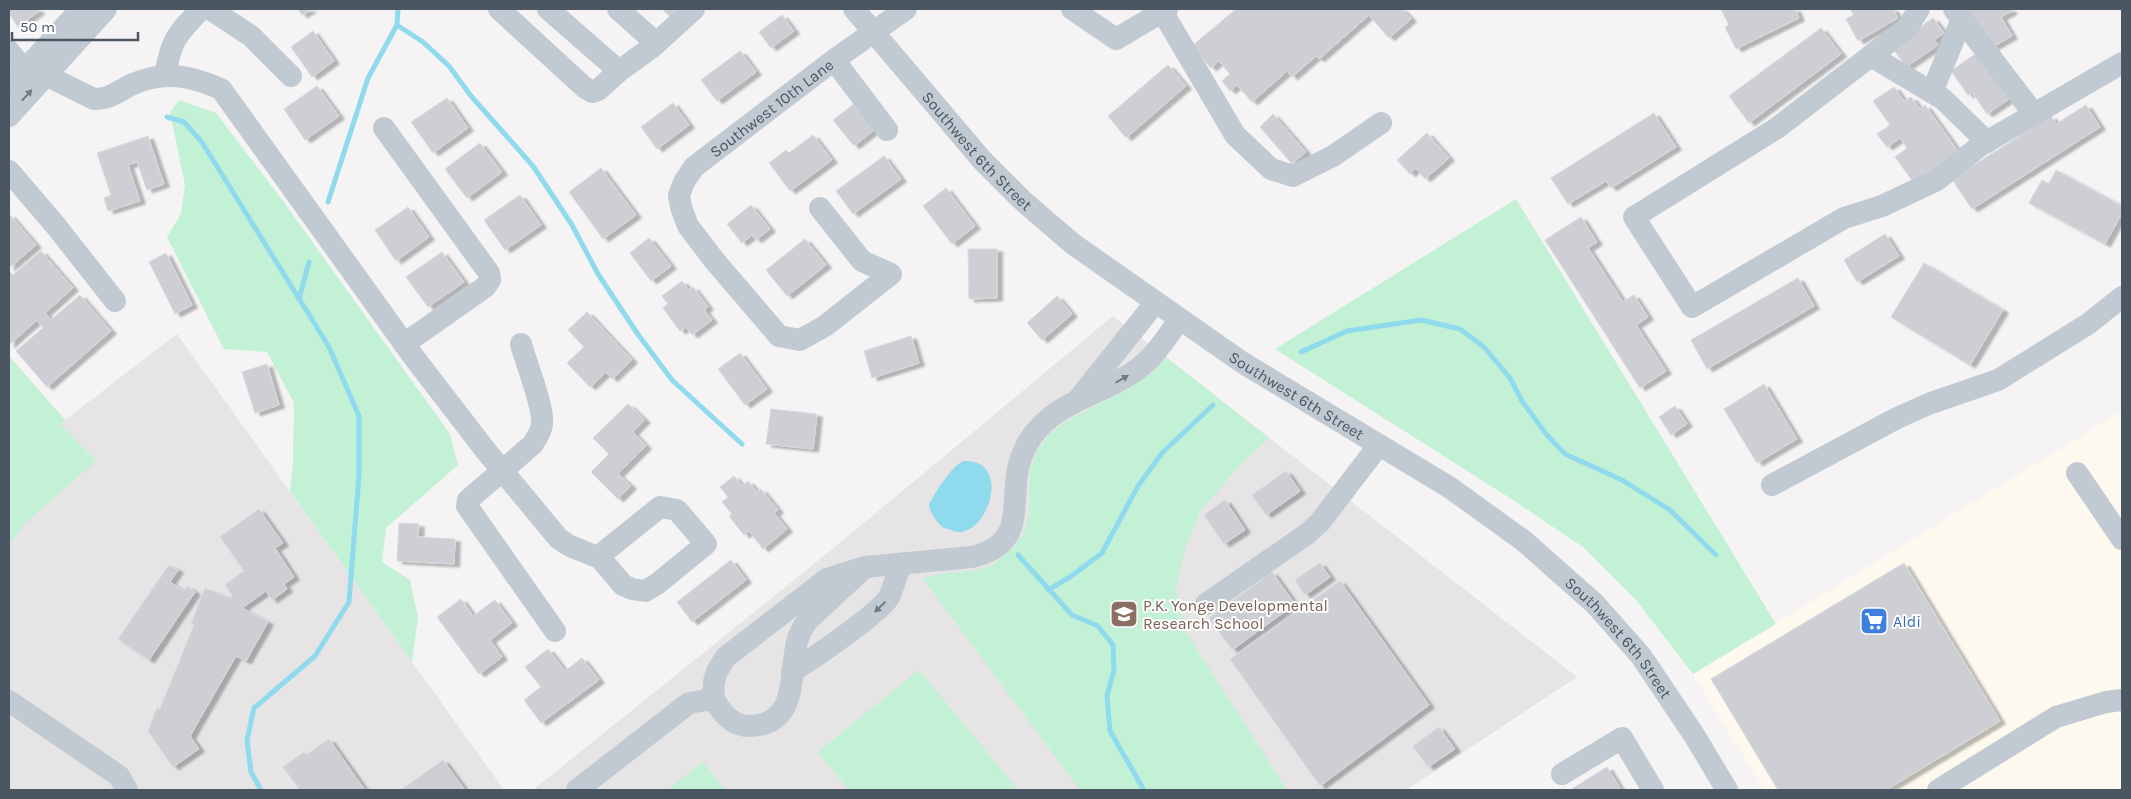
<svg xmlns="http://www.w3.org/2000/svg" width="2131" height="799" viewBox="0 0 2131 799" font-family="Karla,sans-serif">
<defs>
<filter id="shadow"><feDropShadow dx="5.5" dy="3" stdDeviation="1" flood-color="#0004"/></filter>
</defs>
<rect width="100%" height="100%" fill="#f5f3f3"/>
<!-- commercial -->
<path fill="#fdf9ef" d="M2122 411V790H1764L1693 674Z"/>
<!-- education -->
<g fill="#e6e4e5">
<path d="M1113 316 1577 677 1406 790H533L830 551Z"/>
<path d="M177 334 504 790H9V356L65 420Z"/>
</g>
<!-- green -->
<g fill="#c3f1d5">
<path d="M179 100 216 113 280 197 450 434 458 465 386 528 382 562 410 580 418 618 412 662 290 491 293 462 294 403 267 352 224 349 167 237 181 214 185 185 170 112Z"/>
<path d="M1516 199 1776 624 1693 674 1636 600 1583 547 1513 500 1275 349Z"/>
<path d="M9 356 65 420 60 424 96 461 24 524 9 545Z"/>
<path d="M1166 357 1269 438 1240 465 1201 510 1185 548 1176 589 1184 629 1287 790H1080L923 579 935 575 977 570 991 566 1014 547 1025 532 1029 515 1030 469 1037 451 1050 433 1068 420 1130 388 1154 371Z"/>
<path d="M919 670 1018 790H849L818 752Z"/>
<path d="M703 762 725 790H667Z"/>
</g>
<!-- water -->
<path fill="#90daee" d="M964 461C1009 459 992 526 962 532 956 533 953 530 947 529 939 527 930 513 929 505 934 494 952 465 964 461Z"/>
<g fill="none" stroke-linecap="round" stroke-linejoin="round">
<!-- stream -->
<g stroke="#90daee" stroke-width="5">
<path d="M397 25 423 42 449 66 471 96 533 166 572 225 598 274 637 333 672 380 742 444"/>
<path d="M167 117 184 122 201 141 223 176 329 347 359 416V475L349 602 315 656 254 708 247 740 251 772 261 790"/>
<path d="M328 202 368 78 397 25 398 9"/>
<path d="M299 299 309 262"/>
<path d="M1301 352 1347 331 1421 320 1460 329 1484 347 1510 378 1522 401 1546 434 1565 454 1622 480 1670 510 1716 555"/>
<path d="M1018 555 1072 615 1098 626 1113 645 1114 670 1107 696 1110 731 1144 790"/>
<path d="M1048 590 1070 577 1102 553 1138 486 1162 453 1213 405"/>
</g>
</g>
<!-- building -->
<g fill="#cdcfd5" stroke="#d7d9de" filter="url(#shadow)">
<path d="M9 9H38L39 11 18 27 9 13Z"/>
<path d="M298 9H311L302 15Z"/>
<path d="M662 9H685L674 20Z"/>
<path d="M1236 9H1402L1411 19 1389 38 1369 15 1319 59 1316 56 1292 77 1287 71 1252 102 1237 85 1230 91 1222 81 1230 74 1219 61 1211 68 1192 46Z"/>
<path d="M1721 9H1795L1799 18 1736 49 1725 27 1729 25Z"/>
<path d="M1850 9H1893L1898 18 1858 41 1846 19 1854 15Z"/>
<path d="M1966 9H2010L2012 11 2001 17 2012 36 1989 49Z"/>
<path d="M782 15 794 31 771 48 759 32Z"/>
<path d="M1933 18 1944 33 1934 40 1938 45 1906 67 1892 47Z"/>
<path d="M1821 28 1841 54 1749 123 1729 96Z"/>
<path d="M313 31 334 61 312 77 291 47Z"/>
<path d="M740 51 756 72 717 101 701 80Z"/>
<path d="M1978 52 2009 99 1987 114 1972 92 1968 95 1951 71Z"/>
<path d="M1168 65 1186 86 1126 138 1108 116Z"/>
<path d="M317 86 339 116 305 140 284 109Z"/>
<path d="M1894 87 1904 101 1911 97 1920 109 1925 105 1958 151 1914 183 1895 157 1907 148 1900 138 1887 147 1877 134 1890 125 1873 101Z"/>
<path d="M447 98 468 128 433 153 411 122Z"/>
<path d="M673 103 689 125 657 149 641 127Z"/>
<path d="M854 104 874 130 854 146 833 120Z"/>
<path d="M2086 105 2100 127 1972 209 1952 179 2051 116 2056 124Z"/>
<path d="M1654 113 1676 147 1611 188 1606 181 1568 204 1551 178Z"/>
<path d="M1273 114 1306 152 1292 164 1260 127Z"/>
<path d="M1427 133 1449 158 1425 179 1416 168 1410 174 1397 160Z"/>
<path d="M813 135 832 160 790 191 769 163 786 150 789 153Z"/>
<path d="M148 136 164 184 147 190 137 162 128 165 140 201 108 211 104 198 111 195 97 153Z"/>
<path d="M480 143 502 172 467 198 445 169Z"/>
<path d="M884 156 901 179 853 214 836 191Z"/>
<path d="M601 168 636 215 603 239 569 192Z"/>
<path d="M2056 170 2122 206V213L2105 244 2029 203 2042 180 2049 184Z"/>
<path d="M946 188 975 226 952 244 923 206Z"/>
<path d="M520 195 541 225 505 250 484 220Z"/>
<path d="M751 205 770 229 756 240 752 235 742 243 727 224Z"/>
<path d="M408 207 429 237 396 261 375 230Z"/>
<path d="M9 214 36 245 9 268Z"/>
<path d="M1581 217 1597 242 1588 248 1623 302 1634 295 1648 317 1636 325 1666 371 1640 388 1545 240Z"/>
<path d="M1885 234 1899 256 1857 282 1844 260Z"/>
<path d="M649 238 671 266 651 281 630 253Z"/>
<path d="M805 239 826 265 787 296 766 270Z"/>
<path d="M968 249H997V298L969 299Z"/>
<path d="M41 251 73 288 45 313 51 320 80 295 111 331 47 387 16 351 43 328 37 320 9 345V271L13 275Z"/>
<path d="M442 252 464 282 428 307 406 277Z"/>
<path d="M166 253 192 305 175 314 149 262Z"/>
<path d="M1924 263 2003 310 1970 365 1891 317Z"/>
<path d="M1798 278 1814 306 1707 369 1691 340Z"/>
<path d="M682 281 689 290 693 287 708 307 704 310 712 320 692 335 686 327 680 331 663 308 668 304 662 296Z"/>
<path d="M1057 296 1072 314 1042 340 1027 323Z"/>
<path d="M587 312 632 360 612 379 606 372 590 387 567 363 584 347 568 330Z"/>
<path d="M911 336 919 363 872 378 864 351Z"/>
<path d="M740 353 767 389 745 405 718 369Z"/>
<path d="M267 364 279 405 255 413 242 372Z"/>
<path d="M1764 384 1797 439 1757 463 1724 409Z"/>
<path d="M628 404 645 420 633 432 646 446 618 474 631 486 618 499 591 472 609 454 593 438Z"/>
<path d="M1675 406 1687 424 1671 435 1659 417Z"/>
<path d="M771 409 817 414 813 449 766 444Z"/>
<path d="M1286 471 1300 491 1266 515 1252 495Z"/>
<path d="M734 476 742 486 748 481 757 492 761 489 778 510 774 513 787 529 763 549 749 531 744 535 729 516 732 514 722 502 728 497 720 487Z"/>
<path d="M1225 500 1245 530 1224 544 1204 515Z"/>
<path d="M259 509 283 543 275 548 294 577 284 584 287 589 272 600 266 591 242 608 268 622 246 661 236 656 190 736 199 749 173 767 148 731 157 708 160 709 194 625 191 624 205 588 229 598 233 596 225 585 244 571 220 537Z"/>
<path d="M399 523 419 524 418 537 455 539 454 564 397 561Z"/>
<path d="M731 560 746 580 692 622 677 602Z"/>
<path d="M1320 563 1330 577 1305 595 1295 580Z"/>
<path d="M1904 563 2000 721 1886 790H1778L1711 679Z"/>
<path d="M169 565 178 570 170 582 183 591 187 586 195 592 149 660 118 639Z"/>
<path d="M1272 572 1295 604 1232 650 1209 618Z"/>
<path d="M1340 581 1429 705 1320 786 1230 659Z"/>
<path d="M461 599 473 616 495 600 512 623 490 640 502 657 479 674 437 617Z"/>
<path d="M548 649 565 671 582 658 599 680 541 723 524 700 541 687 525 667Z"/>
<path d="M1439 727 1455 749 1428 767 1413 746Z"/>
<path d="M329 739 365 790H300L283 767 304 752 306 755Z"/>
<path d="M443 760 465 790H401Z"/>
<path d="M1607 767 1621 790H1570Z"/>
</g>
<g fill="none" stroke-linecap="round" stroke-linejoin="round">
<!-- minor -->
<g stroke="#c1cad2" stroke-width="22">
<path d="M210 9 251 36 291 76"/>
<path d="M499 9 584 87 592 92 598 90 619 71"/>
<path d="M548 9 619 71 651 48 694 9"/>
<path d="M618 9 656 43"/>
<path id="s1" d="M854 9 982 160 1023 201 1073 244 1243 363 1449 487 1524 541 1595 604 1641 656 1694 735 1727 790"/>
<path d="M1072 9 1116 39 1167 9"/>
<path d="M1919 9 1907 28 1777 128 1634 217 1692 307 1844 218 1882 206 1937 180 1981 145 2122 63"/>
<path d="M1954 9 2034 114"/>
<path d="M1162 11 1235 135 1271 169 1293 176 1333 156 1381 123"/>
<path d="M9 51 17 61 94 99C109 100 120 90 133 84 165 70 191 76 221 89L413 356 486 451 559 539 570 546 600 558 623 585 632 589 645 591 657 584 706 544 677 510 660 507 604 552 600 558"/>
<path d="M1871 56 1943 99 1987 142"/>
<path d="M834 60 887 130"/>
<path d="M165 76C171 40 176 35 201 9"/>
<path d="M9 87 81 9"/>
<path d="M1932 92 1962 19"/>
<path d="M9 116 106 9"/>
<path d="M384 128 489 273 490 280 485 287 404 344"/>
<path d="M9 171 56 226 115 301"/>
<path id="s2" d="M820 208 862 261 891 274 825 326 800 340 779 336 714 260 688 226 681 207 679 195 684 182 694 167 834 60 906 9"/>
<path d="M521 344C526 363 544 407 542 424 541 433 536 439 532 445L468 500 467 506 555 631"/>
<path d="M1080 397 1155 303"/>
<path d="M2077 473 2122 539"/>
<path d="M1772 485 1897 418 1931 403 1998 380 2088 324 2122 297"/>
<path d="M1206 604 1307 534 1320 522 1379 445"/>
<path d="M792 671C810 661 881 612 889 597 894 586 897 574 901 564"/>
<path d="M714 699C721 712 732 726 749 726 799 725 789 675 797 642 799 634 803 627 807 621L862 570"/>
<path d="M9 701 119 776 127 790"/>
<path d="M1562 774 1622 738 1653 790"/>
<path d="M577 790 689 703 714 699C712 681 715 672 726 657L827 579 865 567 972 557C1022 545 1012 514 1017 474 1019 460 1025 446 1033 435 1058 401 1101 395 1135 371 1154 358 1166 338 1179 320"/>
<path d="M1938 790 2056 717 2106 702 2122 700"/>
</g>
</g>
<!-- one-way arrows -->
<defs><path id="oneway-solid" d="M-6-.8H1V-3.2L6.5 0L1 3.2V.8H-6Z" transform="scale(1.25)"/></defs>
<g fill="#6e7983">
<use href="#oneway-solid" transform="translate(27 95) rotate(-48)"/>
<use href="#oneway-solid" transform="translate(1122 379) rotate(-30)"/>
<use href="#oneway-solid" transform="translate(880 607) rotate(136)"/>
</g>
<!-- icons -->
<defs>
<symbol id="school-square" viewBox="-11 -11 22 22"><rect x="-9" y="-9" width="18" height="18" rx="4" fill="#8d6e63" stroke="#fff"/><path d="M0-5L7-2L0 1L-7-2ZM-4 1L0 2.5L4 1V4Q0 6-4 4Z" fill="#fff"/></symbol>
<symbol id="supermarket-square" viewBox="-11 -11 22 22"><rect x="-9" y="-9" width="18" height="18" rx="4" fill="#3f7fe0" stroke="#fff"/><path d="M-6-5.5h2.5l.6 2H6L4.5 2H-2.5L-4.4-4H-6ZM-1.5 3.2a1.3 1.3 0 1 0 .1 0ZM3 3.2a1.3 1.3 0 1 0 .1 0Z" fill="#fff"/></symbol>
</defs>
<g fill-rule="evenodd">
<use href="#school-square" x="1108" y="598" width="32" height="32"/>
<use href="#supermarket-square" x="1858" y="605" width="32" height="32"/>
</g>
<g text-anchor="middle" stroke-width="4" stroke-linejoin="round" paint-order="stroke">
<!-- street labels -->
<g font-size="16" fill="#4a5661" stroke="#fff">
<text dy="6" stroke="none"><textPath href="#s2" startOffset="538">Southwest 10th Lane</textPath></text>
<text dy="6" stroke="none"><textPath href="#s1" startOffset="188">Southwest 6th Street</textPath></text>
<text dy="6" stroke="none"><textPath href="#s1" startOffset="592">Southwest 6th Street</textPath></text>
<text dy="6" stroke="none"><textPath href="#s1" startOffset="998">Southwest 6th Street</textPath></text>
</g>
<!-- education labels -->
<g font-size="16" fill="#785e54" stroke="#fff" text-anchor="start">
<text x="1143" y="611">P.K. Yonge Developmental<tspan x="1143" dy="18">Research School</tspan></text>
</g>
<!-- shop labels -->
<g font-size="16" fill="#366cbe" stroke="#fff" text-anchor="start">
<text x="1893" y="627">Aldi</text>
</g>
</g>
<!-- border -->
<rect width="2131" height="799" fill="none" stroke="#4a5661" stroke-width="20"/>
<!-- scale -->
<path d="M12 32v8h126v-8" fill="none" stroke="#4a5661" stroke-width="2.5"/>
<text x="20" y="32" font-size="15" fill="#4a5661" stroke="#ffffff" stroke-width="4" paint-order="stroke">50 m</text>
</svg>
